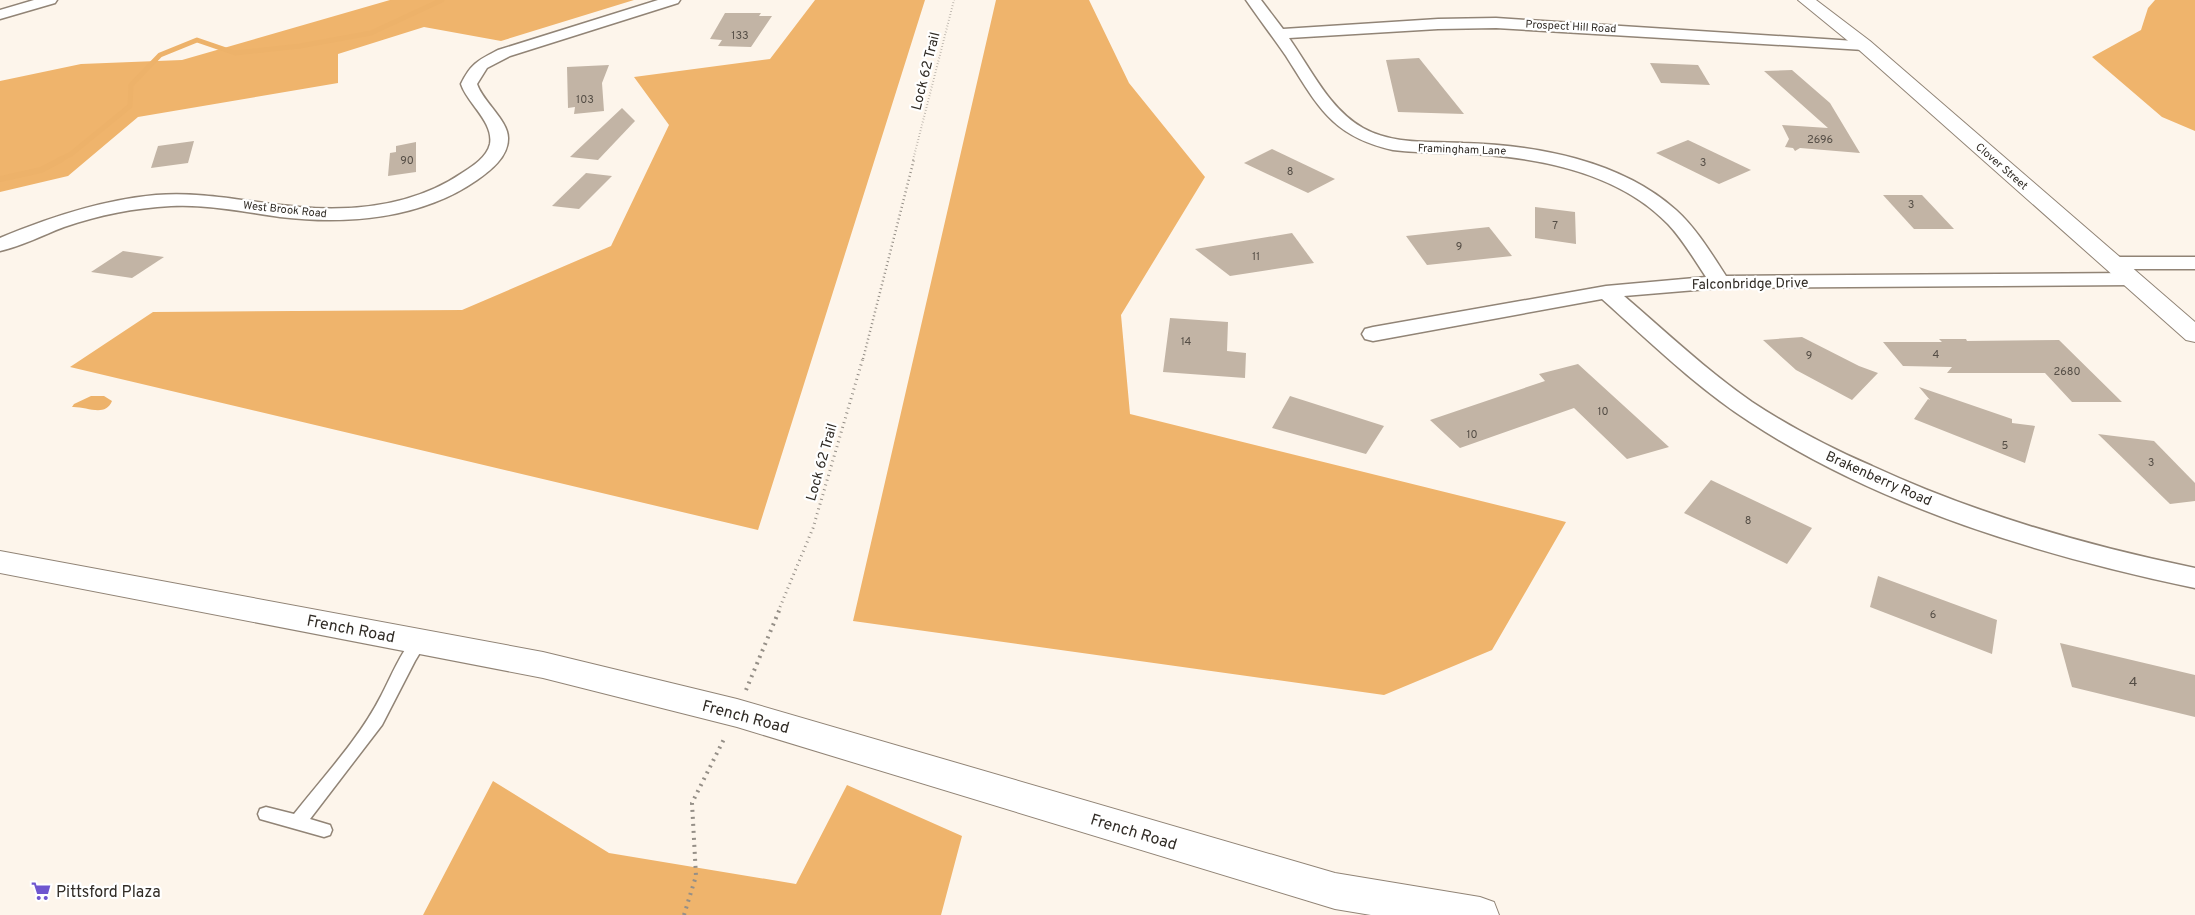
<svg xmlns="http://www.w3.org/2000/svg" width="2195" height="915" viewBox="0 0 2195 915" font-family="Overpass,sans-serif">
<rect width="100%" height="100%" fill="#fdf5eb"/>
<!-- forest -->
<g fill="#efb46c">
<path d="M390 0H634L501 41 424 27 338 54V83L138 117 68 176 0 192V81L81 64 182 60Z"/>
<path d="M815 0H925L758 530 70 367 153 312 462 310 611 246 669 125 634 77 770 59Z"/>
<path d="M996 0H1089L1129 83 1205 177 1121 315 1130 414 1566 522 1492 650 1384 695 853 621Z"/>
<path d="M2155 0H2195V131L2162 117 2092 57 2141 30 2148 8Z"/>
<path d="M493 781 609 853 796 884 847 785 962 836 941 915H423Z"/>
</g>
<!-- water -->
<path fill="#edb26a" d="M91 396H104L112 401C105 418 86 406 72 407L74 404Z"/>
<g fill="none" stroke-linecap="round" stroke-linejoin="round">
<!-- stream-far1 -->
<path stroke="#edb26a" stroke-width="5" d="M59 160 71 154 130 106 131 85 160 55 197 40 235 53 300 46 371 33 442 0"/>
<!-- stream -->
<path stroke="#edb26a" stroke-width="6" d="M0 179 41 170 62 159"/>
</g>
<!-- building -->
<g fill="#c2b4a5">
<path d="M725 13H761L759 16H772L751 47 718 46 722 40 710 39Z"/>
<path d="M1419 58 1464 114 1398 112 1386 60Z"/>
<path d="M1650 63 1698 65 1710 85 1661 83Z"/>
<path d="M609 65 602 83 604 111 574 114 575 107 568 108 567 67Z"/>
<path d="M1792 70 1830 103 1860 153 1800 148 1795 151 1793 148 1785 147 1789 139 1782 125 1828 128 1764 71Z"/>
<path d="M622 108 635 121 598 160 570 157Z"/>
<path d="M1688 140 1751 170 1719 184 1656 153Z"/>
<path d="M194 141 188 163 151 168 158 146Z"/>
<path d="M416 142V172L388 176 390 153 396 152V146Z"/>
<path d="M1272 149 1335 179 1308 193 1244 163Z"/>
<path d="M586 173 612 176 579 209 552 206Z"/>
<path d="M1883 195H1922L1954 229H1914Z"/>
<path d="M1535 207 1575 212 1576 244 1535 238Z"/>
<path d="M1489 227 1512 256 1427 265 1406 236Z"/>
<path d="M1292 233 1314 263 1230 276 1195 249Z"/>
<path d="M123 251 164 257 132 278 91 272Z"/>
<path d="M1170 318 1228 322 1227 351 1246 353 1245 378 1163 372Z"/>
<path d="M1802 337 1859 366 1878 373 1852 400 1796 370 1763 340Z"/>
<path d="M1939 339H1966L1967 341 2059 340 2122 402H2072L2045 373H1947L1952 367 1903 366 1883 342H1942Z"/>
<path d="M1578 364 1669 447 1627 459 1574 408 1460 448 1430 420 1545 381 1539 374Z"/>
<path d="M1919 387 2012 419V423L2035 426 2025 463 1914 419 1928 399 1930 400Z"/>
<path d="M1290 396 1384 426 1366 454 1272 428Z"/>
<path d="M2098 434 2154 441 2195 483V501L2170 504Z"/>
<path d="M1711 480 1812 528 1787 564 1684 513Z"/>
<path d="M1878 576 1997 620 1992 654 1870 607Z"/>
<path d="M2060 643 2195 675V717L2072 687Z"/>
</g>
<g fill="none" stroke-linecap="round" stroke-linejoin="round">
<defs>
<path id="service" d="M420 635 425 637 427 641 415 661 382 725 310 819 330 825 332 830 330 835 324 837 260 819 258 814 260 809 266 807 294 814C324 776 359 739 381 696 389 682 405 640 420 635Z"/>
<g id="minor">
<path d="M34 0H57L55 3 0 19V10Z"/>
<path d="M658 0H680L678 3 510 56 487 68 477 84C483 102 509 121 508 139 508 157 490 171 477 180 421 219 347 225 280 217 244 212 208 204 171 206 134 208 99 215 64 227 43 235 22 246 0 251V238C50 217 102 200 156 195 205 191 251 203 299 207 355 212 415 205 462 173 473 166 487 157 490 144 494 122 467 103 461 84 471 63 479 60 498 50Z"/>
<path d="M1246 0H1261L1283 29 1438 19 1496 18 1870 42 1872 45 1870 48 1864 50 1496 28 1438 29 1289 38C1311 69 1329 109 1363 128 1394 145 1429 141 1463 143 1535 145 1620 160 1676 210 1696 228 1711 253 1726 276L2132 273 2139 275 2142 279 2139 283 2132 285 1720 288 1624 296C1666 332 1706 370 1752 402 1790 427 1830 448 1872 466 1976 514 2083 545 2195 568V588C2043 556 1881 508 1750 422 1696 387 1650 342 1602 299L1373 341 1365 339 1362 334 1365 329 1373 327 1606 286 1706 277C1694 259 1683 240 1668 224 1623 177 1551 160 1488 155 1456 152 1425 154 1393 150 1331 136 1318 106 1286 56 1273 37 1259 19 1246 0Z"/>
<path d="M2114 257H2195V269H2114L2107 267 2104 263 2107 259Z"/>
</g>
<path id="tertiary" d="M0 551 543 652 737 699 1335 873 1480 897 1494 902 1499 915H1371L1335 909 737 727 543 678 0 573Z"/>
<path id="secondary" d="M1798 0H1816L1870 41 2195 322V342L2186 340 1858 49Z"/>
</defs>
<!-- service casing -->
<use href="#service" stroke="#918476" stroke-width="3"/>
<!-- minor casing -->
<use href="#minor" stroke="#918476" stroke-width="3"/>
<!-- tertiary casing -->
<use href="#tertiary" stroke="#918476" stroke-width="2"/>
<!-- secondary casing -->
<use href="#secondary" stroke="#918476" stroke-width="2"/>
<!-- path-far3 -->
<path stroke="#958f87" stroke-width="2" stroke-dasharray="0.5 2.5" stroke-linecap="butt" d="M913 160 954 0"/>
<!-- path-far2 -->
<path stroke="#958f87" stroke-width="2.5" stroke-dasharray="1 3" stroke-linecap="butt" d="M863 359 914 159"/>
<!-- path-far1 -->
<path stroke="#958f87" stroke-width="3" stroke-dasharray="1 4" stroke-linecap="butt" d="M780 607 813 528 863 358"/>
<!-- path -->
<g stroke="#958f87" stroke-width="4" stroke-dasharray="2 5" stroke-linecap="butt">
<path d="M746 690 781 606"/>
<path d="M684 915 696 876 692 803 725 737"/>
</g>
<!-- service -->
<use href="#service" fill="#fff" fill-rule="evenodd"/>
<!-- minor -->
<use href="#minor" fill="#fff" fill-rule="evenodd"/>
<!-- tertiary -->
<use href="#tertiary" fill="#fff" fill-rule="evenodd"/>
<!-- secondary -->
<use href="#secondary" fill="#fff" fill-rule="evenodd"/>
</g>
<!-- icons -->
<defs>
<symbol id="supermarket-bare" viewBox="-9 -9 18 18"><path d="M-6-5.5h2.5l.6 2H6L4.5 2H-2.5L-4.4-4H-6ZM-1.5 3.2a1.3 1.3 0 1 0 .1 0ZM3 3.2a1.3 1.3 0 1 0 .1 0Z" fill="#6f56cf" stroke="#fff" stroke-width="2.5" paint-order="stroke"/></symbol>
</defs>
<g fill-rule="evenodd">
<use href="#supermarket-bare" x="27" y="877" width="28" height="28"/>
</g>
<g text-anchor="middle" stroke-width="4.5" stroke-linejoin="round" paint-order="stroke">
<!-- far-street labels -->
<g font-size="11" fill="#312c26" stroke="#fff">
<text transform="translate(1571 26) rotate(3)" y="4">Prospect Hill Road</text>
<text transform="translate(1462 149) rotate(2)" y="4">Framingham Lane</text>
<text transform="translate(2002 166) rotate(41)" y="4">Clover Street</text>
<text transform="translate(285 209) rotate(6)" y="4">West Brook Road</text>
</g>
<!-- number labels -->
<g font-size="11" fill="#554e46">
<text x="740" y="39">133</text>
<text x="585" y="103">103</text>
<text x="1820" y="143">2696</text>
<text x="407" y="164">90</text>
<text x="1703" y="166">3</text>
<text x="1290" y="175">8</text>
<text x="1911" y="208">3</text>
<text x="1555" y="229">7</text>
<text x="1459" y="250">9</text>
<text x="1256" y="260">11</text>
<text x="1186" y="345">14</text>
<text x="1936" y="358">4</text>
<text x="1809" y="359">9</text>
<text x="2067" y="375">2680</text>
<text x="1603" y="415">10</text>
<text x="1472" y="438">10</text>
<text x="2005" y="449">5</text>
<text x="2151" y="466">3</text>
<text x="1748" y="524">8</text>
<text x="1933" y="618">6</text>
</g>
<!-- street labels -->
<g font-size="14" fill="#312c26" stroke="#fff">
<text transform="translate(925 71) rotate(-76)" y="5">Lock 62 Trail</text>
<text transform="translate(1750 283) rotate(-1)" y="5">Falconbridge Drive</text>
<text transform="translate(821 462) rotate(-74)" y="5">Lock 62 Trail</text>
<text transform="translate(1879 478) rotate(24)" y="5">Brakenberry Road</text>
</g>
<!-- near-number labels -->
<g font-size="14" fill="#554e46">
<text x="2133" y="686">4</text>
</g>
<!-- near-street labels -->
<g font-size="16" fill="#312c26" stroke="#fff">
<text transform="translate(351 628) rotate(11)" y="6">French Road</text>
<text transform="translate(746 716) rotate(15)" y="6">French Road</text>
<text transform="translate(1134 831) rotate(17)" y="6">French Road</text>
</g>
<!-- near-poi labels -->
<g font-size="16" fill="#312c26" stroke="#fff" text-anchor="start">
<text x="56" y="897">Pittsford Plaza</text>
</g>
</g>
</svg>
